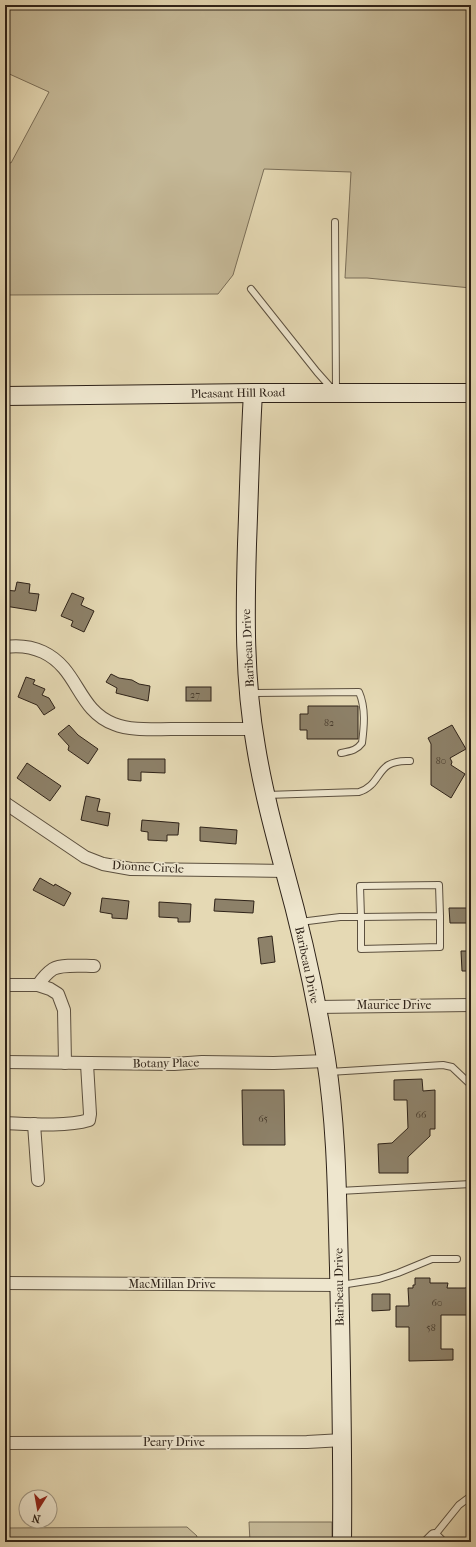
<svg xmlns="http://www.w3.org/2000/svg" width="476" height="1547" viewBox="0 0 476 1547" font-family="'IM FELL French Canon',serif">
<rect width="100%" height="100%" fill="#e5d9b4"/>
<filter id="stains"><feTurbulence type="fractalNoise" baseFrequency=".005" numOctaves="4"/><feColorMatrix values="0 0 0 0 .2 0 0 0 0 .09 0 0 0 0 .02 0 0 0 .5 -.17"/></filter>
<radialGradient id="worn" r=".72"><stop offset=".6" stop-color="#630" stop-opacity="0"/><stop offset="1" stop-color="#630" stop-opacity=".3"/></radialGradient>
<!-- green -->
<g fill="#c6ba99" stroke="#7a6e58">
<path d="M5 5H471V288L367 278H345L351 172 264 169 233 275 218 294 5 295V161L11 163 49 92 5 72Z"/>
<path d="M249 1522H332V1542H250Z"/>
<path d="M187 1527 197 1536 195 1542H5V1528Z"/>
</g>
<!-- building -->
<g fill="#8d8169" stroke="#2e2218">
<path d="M17 582 30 584 29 593 39 594 36 611 5 606V590L15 591Z"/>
<path d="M72 593 84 598 81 605 94 611 84 632 71 626 73 621 61 616Z"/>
<path d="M111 674 119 678 132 680 139 684 150 686 148 701 116 693 117 688 106 682Z"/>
<path d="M26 677 35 680 33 684 45 689 42 695 49 698 55 708 44 715 37 705 18 697Z"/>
<rect x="186" y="687" width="25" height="14"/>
<path d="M308 706H358V739H307V730H300V714H308Z"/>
<path d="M69 725 78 735 98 749 88 764 68 750 69 746 58 734Z"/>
<path d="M452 725 466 749 450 758 452 762 451 765 465 774 451 798 431 785V744L428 738Z"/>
<path d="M128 759H165V773L141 772V781L128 780Z"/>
<path d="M27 763 61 786 50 801 17 778Z"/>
<path d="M86 796 100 799 97 811 110 813 108 826 81 820Z"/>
<path d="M142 820 179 823 178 835H167V841L148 840V832L141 831Z"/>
<path d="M200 827 237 830 236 844 200 841Z"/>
<path d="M40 878 54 886 55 884 71 893 64 906 33 890Z"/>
<path d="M102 898 129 901 127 919 112 918V914L100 912Z"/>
<path d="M215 899 254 901 253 913 214 911Z"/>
<path d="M159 902 191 904 190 922H178V918L159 917Z"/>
<path d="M449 908H471V923H450Z"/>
<path d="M272 936 275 962 261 964 258 938Z"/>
<path d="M461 951H471V971H462Z"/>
<path d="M422 1079 423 1091 435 1090V1129H430V1136L408 1157V1173H379L378 1144 392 1143 408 1128 407 1100H394V1080Z"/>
<path d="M242 1090H284L285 1145H243Z"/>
<path d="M415 1278H430V1283H448L447 1288H465L471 1286V1315H441V1349H453V1360L409 1361V1327H396V1306H409L408 1288H413V1285H415Z"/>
<path d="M372 1294H390V1310L372 1311Z"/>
</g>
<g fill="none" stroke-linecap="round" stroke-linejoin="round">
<defs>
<g id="lane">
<path d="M335 222 336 391"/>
<path d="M251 289 317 372 333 390"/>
<path d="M250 693 359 692C366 708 364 727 362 743 356 751 350 751 341 753"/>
<path d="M266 795 359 792C384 784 374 759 410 761"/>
<path d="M300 922 340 917H361V949L440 947V916L361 917 360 886 439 885 440 916"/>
<path d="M329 1072 443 1065 452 1067 471 1085"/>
<path d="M339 1191 471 1184"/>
<path d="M341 1285 379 1279 398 1273 432 1259H457"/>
<path d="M434 1536 459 1505 471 1496"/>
</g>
<g id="street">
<path d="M5 647C19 645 30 646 43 652 79 669 77 710 114 724 131 731 153 729 171 729 198 729 226 729 253 729"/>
<path d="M5 803 85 857 103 864 131 869 285 871"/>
<path d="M5 985H38L50 989 58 994 64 1010 65 1063"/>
<path d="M38 985C42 979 47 973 53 969 62 964 83 966 94 966"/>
<path d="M317 1007 471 1005"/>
<path d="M5 1062 174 1064 202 1062 274 1063 326 1061"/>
<path d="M5 1123C29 1124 66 1127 89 1120L90 1114 87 1064"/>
<path d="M34 1124 38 1180"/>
<path d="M5 1283 339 1285"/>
<path d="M5 1443 307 1442 343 1440"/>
<path d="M428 1542 434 1536 440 1542"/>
</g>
<g id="secondary">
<path d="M253 393C250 443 249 494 247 544 245 612 244 680 256 747 263 790 274 831 285 872 302 933 316 997 326 1059 337 1129 337 1199 339 1268 341 1360 343 1451 342 1542"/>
<path d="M5 396 253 393H471"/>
</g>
</defs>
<!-- lane casing -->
<use href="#lane" stroke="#5c503f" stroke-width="8"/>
<!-- street casing -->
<use href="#street" stroke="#5c503f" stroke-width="14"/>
<!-- secondary casing -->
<use href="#secondary" stroke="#2e2218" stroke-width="20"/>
<!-- lane -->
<use href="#lane" stroke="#eee6ce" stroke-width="6"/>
<!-- street -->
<use href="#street" stroke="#eee6ce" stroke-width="12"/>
<!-- secondary -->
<use href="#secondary" stroke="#eee6ce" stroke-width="18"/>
</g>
<g text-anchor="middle" stroke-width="3.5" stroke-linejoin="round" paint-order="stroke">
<!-- number labels -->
<g font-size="10" fill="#463a2c">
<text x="195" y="698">27</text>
<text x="329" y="726">82</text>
<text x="441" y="764">80</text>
<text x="421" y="1118">66</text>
<text x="263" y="1122">65</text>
<text x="437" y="1306">60</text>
<text x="431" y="1331">58</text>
</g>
<!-- street labels -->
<g font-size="12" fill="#2e2218" stroke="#eee6ce">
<text transform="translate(238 393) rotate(-1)" y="4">Pleasant Hill Road</text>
<text transform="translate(248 648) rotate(-93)" y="4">Baribeau Drive</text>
<text transform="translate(148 867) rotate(3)" y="4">Dionne Circle</text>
<text transform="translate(307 965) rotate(78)" y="4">Baribeau Drive</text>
<text x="394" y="1009">Maurice Drive</text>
<text transform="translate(166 1063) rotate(-1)" y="4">Botany Place</text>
<text x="172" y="1288">MacMillan Drive</text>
<text transform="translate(339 1287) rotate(-91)" y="4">Baribeau Drive</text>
<text x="174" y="1446">Peary Drive</text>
</g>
</g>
<!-- margin -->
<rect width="476" height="1547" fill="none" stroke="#e5d9b4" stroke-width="20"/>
<rect x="6" y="6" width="464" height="1535" fill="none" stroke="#2e2218" stroke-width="2"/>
<rect x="10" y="10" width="456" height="1527" fill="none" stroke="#2e2218"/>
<!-- north arrow -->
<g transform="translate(38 1509) rotate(191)"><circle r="19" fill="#eee6ce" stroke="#a19885"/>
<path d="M0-3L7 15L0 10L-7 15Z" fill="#8f2418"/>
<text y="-6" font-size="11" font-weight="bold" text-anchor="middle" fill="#2e2218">N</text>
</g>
<rect width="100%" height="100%" filter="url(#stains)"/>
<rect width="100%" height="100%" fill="url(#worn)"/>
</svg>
